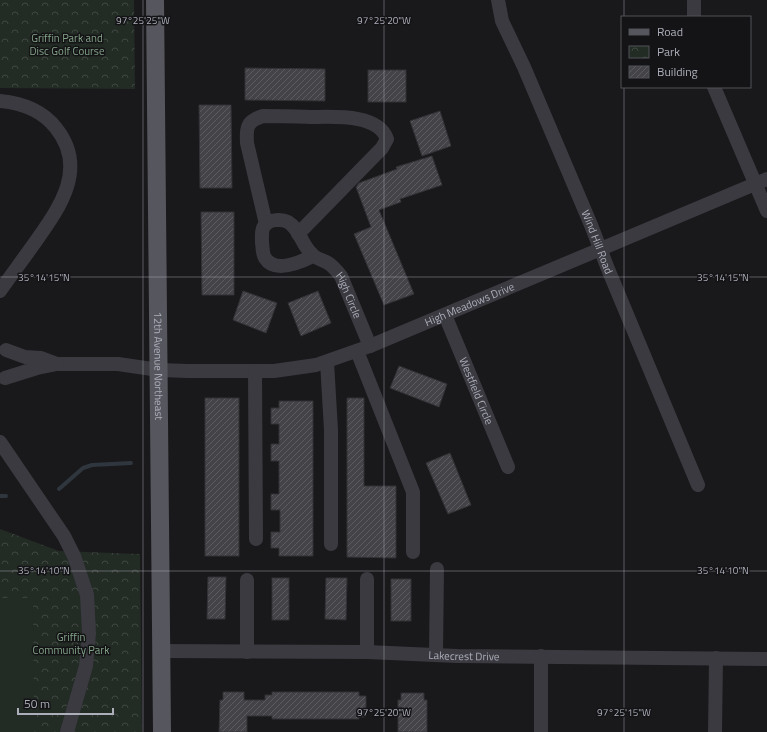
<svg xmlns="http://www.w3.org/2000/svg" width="767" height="732" viewBox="0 0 767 732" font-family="'Titillium Web',sans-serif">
<defs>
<pattern id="park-crowns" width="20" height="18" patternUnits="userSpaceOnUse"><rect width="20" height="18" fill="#232b25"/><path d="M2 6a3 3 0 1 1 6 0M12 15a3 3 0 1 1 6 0" fill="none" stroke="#404743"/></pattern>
<pattern id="building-hatch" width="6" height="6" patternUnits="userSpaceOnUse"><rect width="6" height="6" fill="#434348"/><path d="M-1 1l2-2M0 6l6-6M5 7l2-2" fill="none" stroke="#5b5c60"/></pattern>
</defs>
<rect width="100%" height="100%" fill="#19191b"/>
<!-- park -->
<g fill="url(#park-crowns)">
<path d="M0 0H134L135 89 0 88Z"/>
<path d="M0 529 59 551 140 554 142 732H0Z"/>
</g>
<!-- pitch -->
<path fill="#232b25" d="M0 598H33L34 732H0Z"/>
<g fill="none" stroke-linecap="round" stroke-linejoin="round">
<!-- stream -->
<g stroke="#2f363e" stroke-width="4">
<path d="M59 489 83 468 92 465 131 463"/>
<path d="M0 496H6"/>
</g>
</g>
<!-- building -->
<g fill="url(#building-hatch)" stroke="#333337">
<path d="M245 68 325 69V101L245 100Z"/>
<rect x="368" y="70" width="38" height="32"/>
<path d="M199 105H231L232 188H200Z"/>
<path d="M440 111 451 146 422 156 410 121Z"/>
<path d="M432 156 442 185 400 199 401 202 379 210 414 294 384 305 354 234 371 227 356 187 359 183 397 169 396 167Z"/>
<path d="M201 212H234V295H202Z"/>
<path d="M243 291 277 303 266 333 233 320Z"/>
<path d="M318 291 331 323 301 336 288 303Z"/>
<path d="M399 366 447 384 439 407 390 388Z"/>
<rect x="205" y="398" width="34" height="158"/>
<path d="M347 398H364V486H396V558L347 557Z"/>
<path d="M279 401H313V556H279V548H271V532H280V510H271V494H279V461H271V444H279V424H271V408H279Z"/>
<path d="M450 453 471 505 448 514 426 463Z"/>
<path d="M208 577H226L225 619H207Z"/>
<rect x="272" y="578" width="17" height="42"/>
<path d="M326 578H347L346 620 325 619Z"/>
<rect x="391" y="579" width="20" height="42"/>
<path d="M223 692H244V700H265V695H272V692H359V696H366V717H359V719H272V716H247V732H219L220 700H223Z"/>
<path d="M401 693H424V700H427V732H398V700H401Z"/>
</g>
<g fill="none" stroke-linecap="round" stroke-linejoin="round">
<!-- minor -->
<g stroke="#3a3a40" stroke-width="14">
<path id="s1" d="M498 0 502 21 524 67 591 225 608 269 698 485"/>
<path d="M694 0V17"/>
<path d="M714 87 767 211"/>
<path d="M0 101C22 103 42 110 56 128 88 168 60 207 36 241 24 258 12 274 0 291"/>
<path d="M266 224 247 143C246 127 247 121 263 116 279 116 295 116 310 117 332 117 378 113 387 139L382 148 298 234"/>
<path id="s2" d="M313 256C301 262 275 274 265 258 262 253 263 248 262 243 262 237 261 229 265 225 270 219 282 219 288 222 300 229 302 246 312 254 316 259 323 260 328 263 333 266 337 271 341 276L370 346"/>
<path id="s3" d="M445 315 508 467"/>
<path d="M357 351 413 492V552"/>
<path d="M327 362 331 430V544"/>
<path id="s4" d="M57 364H118L159 370 188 371H274L316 365 370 346 767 179"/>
<path d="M255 371 256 539"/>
<path d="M5 378 37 368 57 364 41 358 25 357 6 350"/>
<path d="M0 442 64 536 74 556 87 595 89 633 86 666 67 732"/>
<path d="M247 580V652"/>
<path id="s5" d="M162 651 367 652 457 656 767 659"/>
<path d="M367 652V579"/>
<path d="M436 654 437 569"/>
<path d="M541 732V656"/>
<path d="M715 732 716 658"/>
</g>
<!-- major -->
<path stroke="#56575e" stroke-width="18" id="s6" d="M155 0 162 732"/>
</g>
<!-- ticks -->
<path fill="none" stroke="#acaeba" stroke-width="1" stroke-opacity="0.45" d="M143 0V732M384 0V732M624 0V17M624 87V732M0 277H767M0 571H767"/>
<g text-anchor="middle" stroke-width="3" stroke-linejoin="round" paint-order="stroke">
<!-- park labels -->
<g font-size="11" fill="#84a489" stroke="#141416">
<text x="67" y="42">Griffin Park and<tspan x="67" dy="13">Disc Golf Course</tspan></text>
<text x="71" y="641">Griffin<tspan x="71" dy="13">Community Park</tspan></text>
</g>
<!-- street labels -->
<g font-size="11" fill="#acaeba" stroke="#141416">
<text dy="4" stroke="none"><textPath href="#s1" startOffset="262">Wind Hill Road</textPath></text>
<text dy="4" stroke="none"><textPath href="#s2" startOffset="209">High Circle</textPath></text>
<text dy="4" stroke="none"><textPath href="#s4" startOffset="425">High Meadows Drive</textPath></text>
<text dy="4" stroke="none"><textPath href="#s6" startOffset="366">12th Avenue Northeast</textPath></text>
<text dy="4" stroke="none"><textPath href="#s3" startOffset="82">Westfield Circle</textPath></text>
<text dy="4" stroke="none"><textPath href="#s5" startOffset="302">Lakecrest Drive</textPath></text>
</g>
</g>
<g font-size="10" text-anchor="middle" fill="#acaeba" stroke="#141416" stroke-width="3" stroke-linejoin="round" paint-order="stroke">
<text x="143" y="24">97°25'25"W</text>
<text x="384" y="24">97°25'20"W</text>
<text x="44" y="281">35°14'15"N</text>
<text x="723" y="281">35°14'15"N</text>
<text x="44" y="574">35°14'10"N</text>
<text x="723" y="574">35°14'10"N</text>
<text x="384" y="716">97°25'20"W</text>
<text x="624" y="716">97°25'15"W</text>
</g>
<!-- legend -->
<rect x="621" y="16" width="130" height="72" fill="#141416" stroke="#515258"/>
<rect x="629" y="29" width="20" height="6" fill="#56575e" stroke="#515258"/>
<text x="657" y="36" font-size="12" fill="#acaeba">Road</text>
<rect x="629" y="46" width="20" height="12" fill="url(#park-crowns)" stroke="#515258"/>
<text x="657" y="56" font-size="12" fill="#acaeba">Park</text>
<rect x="629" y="66" width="20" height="12" fill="url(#building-hatch)" stroke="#515258"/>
<text x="657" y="76" font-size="12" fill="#acaeba">Building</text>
<!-- scale -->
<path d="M18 708v6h95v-6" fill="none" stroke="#acaeba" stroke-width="2"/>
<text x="24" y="708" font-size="12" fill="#acaeba" stroke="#141416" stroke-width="3" paint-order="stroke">50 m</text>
</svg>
